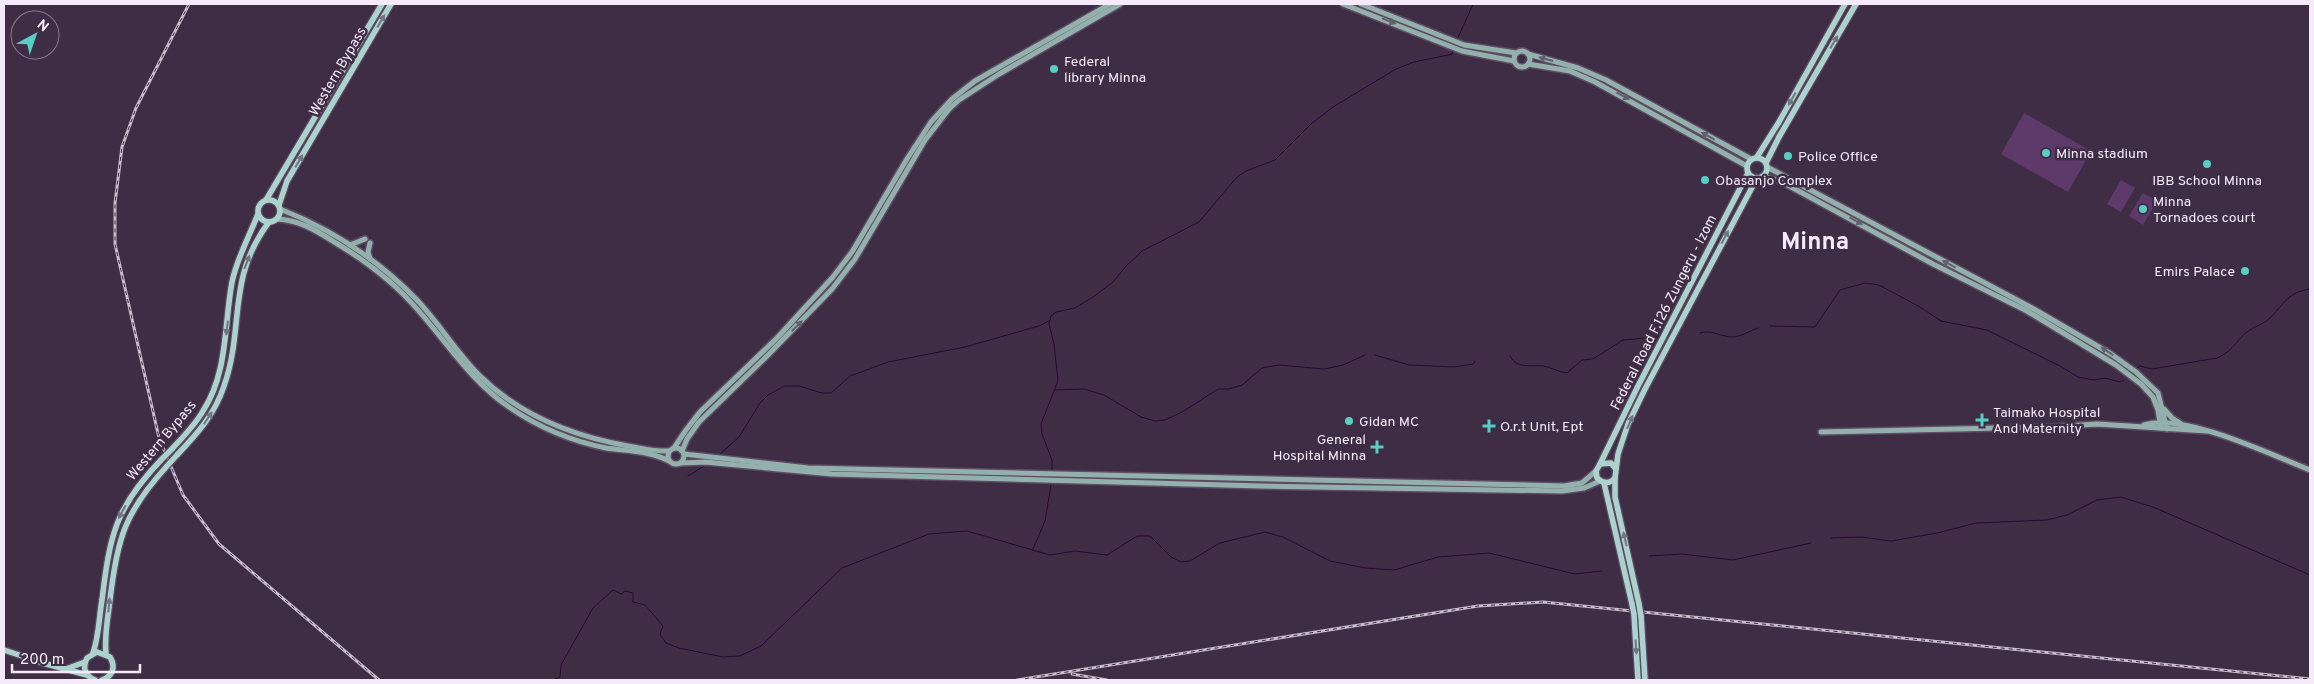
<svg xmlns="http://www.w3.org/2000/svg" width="2314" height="684" viewBox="0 0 2314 684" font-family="Overpass,sans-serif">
<rect width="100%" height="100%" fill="#3f2d45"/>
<!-- green -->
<g fill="#5d3a6a">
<path d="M2024 113 2091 151 2068 192 2001 154Z"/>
<path d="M2121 180 2135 188 2121 212 2107 204Z"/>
<path d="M2143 193 2157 201 2143 225 2129 216Z"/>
</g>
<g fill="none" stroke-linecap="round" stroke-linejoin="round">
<!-- stream -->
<g stroke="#290735" stroke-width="1">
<path d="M1457 40 1473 4"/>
<path d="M1770 326 1815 327 1840 290 1865 283 1879 285 1920 307 1941 321 1987 330 2060 366 2078 377 2094 380 2105 378 2120 382 2124 380"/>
<path d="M1700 333C1712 329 1721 337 1732 337 1741 337 1749 331 1758 328"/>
<path d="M1375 355 1409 365 1454 367 1473 364 1475 361"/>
<path d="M1510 356C1516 369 1531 365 1543 366 1551 367 1558 372 1567 373L1582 360 1593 359 1623 340 1658 337"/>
<path d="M2136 369 2140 366 2152 369 2217 358C2236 349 2236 339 2250 330 2257 325 2264 324 2270 318 2285 303 2288 292 2310 289"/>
<path d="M1055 390 1084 389 1104 395 1141 417 1155 421 1165 420 1184 411 1218 389H1229L1242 385 1262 368 1279 365 1324 369 1343 365 1365 355"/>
<path d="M718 456 739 437 760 403 768 395 784 386H799L822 393H831L850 376 888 362 965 347 1039 326 1049 321"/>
<path d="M1052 470V460L1042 434 1041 424 1058 381 1054 344 1049 324 1051 316 1056 312 1075 308 1093 297 1113 282 1126 266 1142 251 1199 222 1237 177 1246 171 1275 160 1311 124 1333 107 1396 69 1414 62 1448 55 1452 54 1453 50"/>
<path d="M688 476 707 464"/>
<path d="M1831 538 1861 537 1891 541 1937 533 1976 523 2047 520 2067 515 2097 500 2121 497 2153 507 2310 575"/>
<path d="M1033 549 1045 521 1051 485"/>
<path d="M1649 556 1682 554 1733 560 1811 543"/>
<path d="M553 680 560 677 561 665 593 608 613 590 621 594 625 591 633 593V602L645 605 663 626 660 634 666 643 679 648 723 657 740 656 761 646 842 568 929 534 967 531 1050 555 1075 551 1107 555 1137 536H1150L1171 557 1181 562 1190 561 1220 543 1265 532 1283 537 1330 561 1365 568 1394 570 1438 557 1489 553 1575 574 1602 571"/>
</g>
<defs>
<g id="secondary">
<path d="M1343 4 1462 51 1514 61"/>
<path d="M1361 4 1464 45 1516 53"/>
<circle cx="1522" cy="59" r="8"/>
<path d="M1528 54 1578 68 1606 80 1751 159"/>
<path d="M1528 64 1570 71 1595 82 1747 166"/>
<path d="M1767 167 2032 308 2111 354 2136 372 2158 393 2167 429"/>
<path d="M1763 176 1782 182 1933 264 2027 311 2116 365 2141 384 2153 397 2158 410 2161 428"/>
<path d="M280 209C331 229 378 260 416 299 439 323 456 352 479 375 520 416 572 436 628 446 641 448 656 452 669 451"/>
<path d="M277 219C300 220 317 231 336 243 366 261 395 283 418 310 448 344 471 381 509 407 538 427 571 441 606 448 626 451 651 451 669 461"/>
<path d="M370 243 368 252 370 259"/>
<path d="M350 245 365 239"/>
<path d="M2164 409 2172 418 2180 423"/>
<path d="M2144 425C2186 413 2269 454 2310 470"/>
<path d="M1821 432 2051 427 2097 424 2207 431"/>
<circle cx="676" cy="456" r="8"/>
<path d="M674 448 686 430 700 412 777 338 833 277 852 252 907 159 931 122 952 99 975 81 1110 4"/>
<path d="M682 451 687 439 699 422 768 355 832 289 855 259 925 140 949 109 959 100 999 74 1120 4"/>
<path d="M684 454 808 468 1564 486 1582 483 1596 471"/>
<path d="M681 463 705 462 832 474 1261 486 1562 491 1584 488 1600 481"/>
</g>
<g id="primary">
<path d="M1757 157 1779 122 1845 4"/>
<circle cx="1757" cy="168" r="10"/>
<path d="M1766 163 1779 137 1856 4"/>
<circle cx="269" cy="211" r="11"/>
<path d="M266 200 382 4"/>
<path d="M279 205 287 181 391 4"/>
<path d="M172 449C183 437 195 425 203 411 228 373 224 325 232 282 237 258 249 237 258 214"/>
<path d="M177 455C197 434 215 414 224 386 245 326 226 279 269 222"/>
<path d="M1600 464 1638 386 1748 173"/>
<path d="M1615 468 1611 463 1600 464 1596 471 1597 478C1603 484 1610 484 1615 478L1618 454 1628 424 1645 389 1757 178"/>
<path d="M1615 478V497L1639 604"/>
<path d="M1604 483 1632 604"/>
<path d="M1634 614 1638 680"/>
<path d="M1641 616 1645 680"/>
<path d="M4 650 43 663 87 675"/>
<path d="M93 653C99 636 99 617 102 600 110 535 115 508 161 460"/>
<path d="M106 653C104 636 108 617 110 600 117 538 125 512 167 466"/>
<path d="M66 669 85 662"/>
<path d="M95 680C85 676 82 668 87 658L97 652 110 657C116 667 113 676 102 680"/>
</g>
</defs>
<!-- secondary casing -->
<use href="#secondary" stroke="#5c4b62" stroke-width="8"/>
<!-- primary casing -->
<use href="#primary" stroke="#5c4b62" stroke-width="8"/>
<!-- secondary -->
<use href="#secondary" stroke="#93b0ac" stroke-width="5"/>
<!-- primary -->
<use href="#primary" stroke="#acd2cd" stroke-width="5.5"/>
<defs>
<g id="rail">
<path d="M189 4 136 108 122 147 115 203V244L159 438 183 495 219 544 379 680"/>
<path d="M1072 674 1107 680"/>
<path d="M1017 680 1478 606 1543 602 2310 679"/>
</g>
</defs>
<!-- rail casing -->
<use href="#rail" stroke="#c8bbcd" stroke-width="3"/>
<!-- rail -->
<use href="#rail" stroke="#3f2d45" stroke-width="1" stroke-dasharray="4" stroke-linecap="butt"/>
<defs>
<g id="primary-bridge">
<path d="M161 460 172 449"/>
<path d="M167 466 177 455"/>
<path d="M1632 604 1634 614"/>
<path d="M1639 604 1641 616"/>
</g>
</defs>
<!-- primary-bridge casing -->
<use href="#primary-bridge" stroke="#5c4b62" stroke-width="8" stroke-linecap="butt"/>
<!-- primary-bridge -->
<use href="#primary-bridge" stroke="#acd2cd" stroke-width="5.5"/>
</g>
<!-- one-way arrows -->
<defs><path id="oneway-solid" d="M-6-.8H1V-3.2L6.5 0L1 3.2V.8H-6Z" transform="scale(1.25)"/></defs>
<g fill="#707782">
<use href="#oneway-solid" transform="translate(381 21) rotate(-60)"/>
<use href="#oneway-solid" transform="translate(1834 42) rotate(-60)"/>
<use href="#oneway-solid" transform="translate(1792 99) rotate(119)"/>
<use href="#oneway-solid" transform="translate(299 161) rotate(-60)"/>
<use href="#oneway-solid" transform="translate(1725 237) rotate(-62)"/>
<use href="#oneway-solid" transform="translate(247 262) rotate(-69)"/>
<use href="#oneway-solid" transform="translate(227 328) rotate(97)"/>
<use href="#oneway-solid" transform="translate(208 418) rotate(-56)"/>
<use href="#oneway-solid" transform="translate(1630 422) rotate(-67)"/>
<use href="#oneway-solid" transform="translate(122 512) rotate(118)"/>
<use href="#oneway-solid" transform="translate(1625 539) rotate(-103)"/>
<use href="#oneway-solid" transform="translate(109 605) rotate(-84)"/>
<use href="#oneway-solid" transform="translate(1636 647) rotate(86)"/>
</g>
<g fill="#61616e">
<use href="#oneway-solid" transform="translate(1389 21) rotate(21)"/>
<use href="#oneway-solid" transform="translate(1546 59) rotate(-165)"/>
<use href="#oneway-solid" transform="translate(1623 96) rotate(28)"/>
<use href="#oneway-solid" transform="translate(1708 136) rotate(-151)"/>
<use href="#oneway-solid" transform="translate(1856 221) rotate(28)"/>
<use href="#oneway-solid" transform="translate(1949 264) rotate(-152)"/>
<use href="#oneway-solid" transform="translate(797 326) rotate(-45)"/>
<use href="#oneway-solid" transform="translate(2107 351) rotate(-146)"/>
</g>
<!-- markers -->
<g fill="#57cec2" stroke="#3f2d45" stroke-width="2">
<circle cx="1054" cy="69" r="5"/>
<circle cx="2046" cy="153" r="5"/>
<circle cx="1788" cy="156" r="5"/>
<circle cx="2207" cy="164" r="5"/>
<circle cx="1705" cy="180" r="5"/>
<circle cx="2143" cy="209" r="5"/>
<circle cx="2245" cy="271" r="5"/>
<path d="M1979.5 412.5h5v5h5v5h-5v5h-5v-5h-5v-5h5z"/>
<circle cx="1349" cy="421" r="5"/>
<path d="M1486.5 418.5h5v5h5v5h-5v5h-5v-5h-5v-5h5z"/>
<path d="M1374.5 439.5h5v5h5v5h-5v5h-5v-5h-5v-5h5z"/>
</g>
<g text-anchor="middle" stroke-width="5" stroke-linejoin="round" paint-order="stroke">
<!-- poi labels -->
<g font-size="14" fill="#f5eafa" stroke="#3f2d45" text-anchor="start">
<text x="1064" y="66">Federal<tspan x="1064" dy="16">library Minna</tspan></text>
<text x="2056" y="158">Minna stadium</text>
<text x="1798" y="161">Police Office</text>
<text x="1715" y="185">Obasanjo Complex</text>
<text x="2207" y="185" text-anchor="middle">IBB School Minna</text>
<text x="2153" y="206">Minna<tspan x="2153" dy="16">Tornadoes court</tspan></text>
<text x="2235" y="276" text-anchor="end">Emirs Palace</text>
<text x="1993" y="417">Taimako Hospital<tspan x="1993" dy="16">And Maternity</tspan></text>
<text x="1359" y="426">Gidan MC</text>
<text x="1500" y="431">O.r.t Unit, Ept</text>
<text x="1366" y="444" text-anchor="end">General<tspan x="1366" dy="16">Hospital Minna</tspan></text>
</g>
<!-- street labels -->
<g font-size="14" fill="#f5eafa" stroke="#3f2d45">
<text transform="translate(337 71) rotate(-60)" y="5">Western Bypass</text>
<text transform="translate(1663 312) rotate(-63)" y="5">Federal Road F.126 Zungeru - Izom</text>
<text transform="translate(161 440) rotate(-50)" y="5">Western Bypass</text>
</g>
<!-- town labels -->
<g font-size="24" font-weight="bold" fill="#f5eafa" stroke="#3f2d45">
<text x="1815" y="249">Minna</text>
</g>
</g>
<!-- border -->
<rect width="2314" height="684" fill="none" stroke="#f5eafa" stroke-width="10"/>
<!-- north arrow -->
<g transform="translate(35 35) rotate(40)"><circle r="24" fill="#3f2d45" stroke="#88798d"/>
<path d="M0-4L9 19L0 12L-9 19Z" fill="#57cec2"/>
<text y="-8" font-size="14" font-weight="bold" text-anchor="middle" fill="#f5eafa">N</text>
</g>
<!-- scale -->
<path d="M12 664v8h128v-8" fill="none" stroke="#f5eafa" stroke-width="2.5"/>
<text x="20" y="664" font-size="15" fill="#f5eafa" stroke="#3f2d45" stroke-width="4" paint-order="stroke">200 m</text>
</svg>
